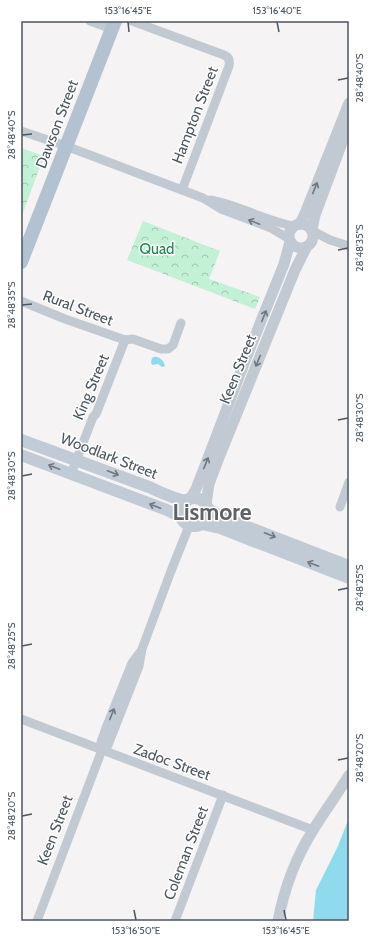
<svg xmlns="http://www.w3.org/2000/svg" width="370" height="942" viewBox="0 0 370 942" font-family="Cabin,sans-serif">
<defs>
<pattern id="forest-crowns" width="20" height="18" patternUnits="userSpaceOnUse"><rect width="20" height="18" fill="#c3f1d5"/><path d="M2 6a3 3 0 1 1 6 0M12 15a3 3 0 1 1 6 0" fill="none" stroke="#a0c6b0"/></pattern>
</defs>
<rect width="100%" height="100%" fill="#f5f3f3"/>
<!-- forest -->
<g fill="url(#forest-crowns)">
<path d="M21 148 44 156 21 218Z"/>
<path d="M143 221 220 251 209 279 260 297 255 309 127 260Z"/>
</g>
<!-- water -->
<g fill="#90daee">
<path d="M154 357C159 356 164 361 165 366L162 367 158 364 152 365 151 362 152 358Z"/>
<path d="M349 821V921H313L316 890 338 846 347 823Z"/>
</g>
<g fill="none" stroke-linecap="round" stroke-linejoin="round">
<!-- minor -->
<g stroke="#c1cad2" stroke-width="9">
<path d="M90 21 112 29"/>
<path d="M132 21 224 55C229 57 230 61 229 66L182 190"/>
<path d="M21 131 66 146 203 198 221 209 271 228 289 239"/>
<path d="M210 200C239 205 265 221 294 226"/>
<path d="M313 231 330 240 349 246"/>
<path d="M21 301 65 319 125 340"/>
<path d="M71 474 93 417 96 414 125 340 133 339 161 349H168L173 345 181 323"/>
<path d="M340 507 349 482"/>
<path d="M21 719 313 830"/>
<path d="M102 750 101 742 106 728 132 663 141 651"/>
<path d="M37 921 102 750 108 745 139 666 142 649 171 571 189 526"/>
<path d="M175 921 223 795"/>
</g>
<!-- tertiary -->
<g stroke="#c1cad2" stroke-width="11">
<circle cx="301" cy="236" r="12"/>
<path d="M300 224 306 211 349 103"/>
<path d="M312 229 315 215 349 124"/>
<path d="M190 499 196 489 208 458 245 361 284 264 290 242"/>
<path d="M206 504 209 484 218 460 295 270 306 248"/>
<path d="M278 921C284 890 295 859 312 832 323 813 337 795 349 775"/>
</g>
<!-- secondary -->
<g stroke="#c1cbd6" stroke-width="12">
<path d="M21 440 149 487C162 493 173 499 187 501"/>
<path d="M21 455 167 510 181 517"/>
<circle cx="194" cy="512" r="14"/>
<path d="M208 509 224 518 349 566"/>
<path d="M202 524 220 528 349 578"/>
</g>
<!-- primary -->
<path stroke="#b3c2d1" stroke-width="14" d="M21 262 115 21"/>
</g>
<!-- one-way arrows -->
<defs><path id="oneway-shaft" d="M-6 0H5M1.5-3L5.5 0L1.5 3" fill="none" stroke-width="1.6" stroke-linecap="round" stroke-linejoin="round"/></defs>
<g stroke="#6e7983">
<use href="#oneway-shaft" transform="translate(315 188) rotate(-68)"/>
<use href="#oneway-shaft" transform="translate(254 222) rotate(-159)"/>
<use href="#oneway-shaft" transform="translate(264 316) rotate(-68)"/>
<use href="#oneway-shaft" transform="translate(258 361) rotate(112)"/>
<use href="#oneway-shaft" transform="translate(206 463) rotate(-68)"/>
<use href="#oneway-shaft" transform="translate(112 714) rotate(-68)"/>
</g>
<g stroke="#6e7984">
<use href="#oneway-shaft" transform="translate(54 467) rotate(-159)"/>
<use href="#oneway-shaft" transform="translate(113 473) rotate(21)"/>
<use href="#oneway-shaft" transform="translate(155 506) rotate(-159)"/>
<use href="#oneway-shaft" transform="translate(270 535) rotate(21)"/>
<use href="#oneway-shaft" transform="translate(313 564) rotate(-159)"/>
</g>
<!-- ticks -->
<path fill="none" stroke="#4a5661" stroke-width="1.5" d="M128 22 129 32M277 22 279 32M338 80 348 78M22 135 32 134M338 250 348 248M22 305 32 304M338 420 348 418M22 476 32 474M338 590 348 588M22 646 32 644M338 760 348 758M22 816 32 814M134 910 136 920M284 910 286 920"/>
<g text-anchor="middle" stroke-width="3" stroke-linejoin="round" paint-order="stroke">
<!-- street labels -->
<g font-size="15" fill="#4a5661" stroke="#fff">
<text transform="translate(195 115) rotate(-69)" y="5">Hampton Street</text>
<text transform="translate(57 124) rotate(-69)" y="5">Dawson Street</text>
<text transform="translate(78 308) rotate(21)" y="5">Rural Street</text>
<text transform="translate(238 369) rotate(-68)" y="5">Keen Street</text>
<text transform="translate(91 387) rotate(-67)" y="5">King Street</text>
<text transform="translate(109 456) rotate(21)" y="5">Woodlark Street</text>
<text transform="translate(172 762) rotate(20)" y="5">Zadoc Street</text>
<text transform="translate(55 830) rotate(-69)" y="5">Keen Street</text>
<text transform="translate(186 853) rotate(-69)" y="5">Coleman Street</text>
</g>
<!-- park labels -->
<g font-size="15" fill="#17864f" stroke="#fff">
<text x="157" y="254">Quad</text>
</g>
<!-- town labels -->
<g font-size="23" font-weight="bold" fill="#5f6368" stroke="#fff">
<text x="212" y="520">Lismore</text>
</g>
</g>
<!-- border -->
<rect width="370" height="942" fill="none" stroke="#ffffff" stroke-width="44"/>
<rect x="22" y="22" width="326" height="898" fill="none" stroke="#4a5661" stroke-width="1.5"/>
<g font-size="10" text-anchor="middle" fill="#4a5661">
<text x="128" y="14">153°16'45"E</text>
<text x="277" y="14">153°16'40"E</text>
<text transform="translate(359 78) rotate(-90)" y="4">28°48'40"S</text>
<text transform="translate(11 135) rotate(-90)" y="4">28°48'40"S</text>
<text transform="translate(359 248) rotate(-90)" y="4">28°48'35"S</text>
<text transform="translate(11 305) rotate(-90)" y="4">28°48'35"S</text>
<text transform="translate(359 418) rotate(-90)" y="4">28°48'30"S</text>
<text transform="translate(11 476) rotate(-90)" y="4">28°48'30"S</text>
<text transform="translate(359 588) rotate(-90)" y="4">28°48'25"S</text>
<text transform="translate(11 646) rotate(-90)" y="4">28°48'25"S</text>
<text transform="translate(359 758) rotate(-90)" y="4">28°48'20"S</text>
<text transform="translate(11 816) rotate(-90)" y="4">28°48'20"S</text>
<text x="136" y="934">153°16'50"E</text>
<text x="286" y="934">153°16'45"E</text>
</g>
</svg>
